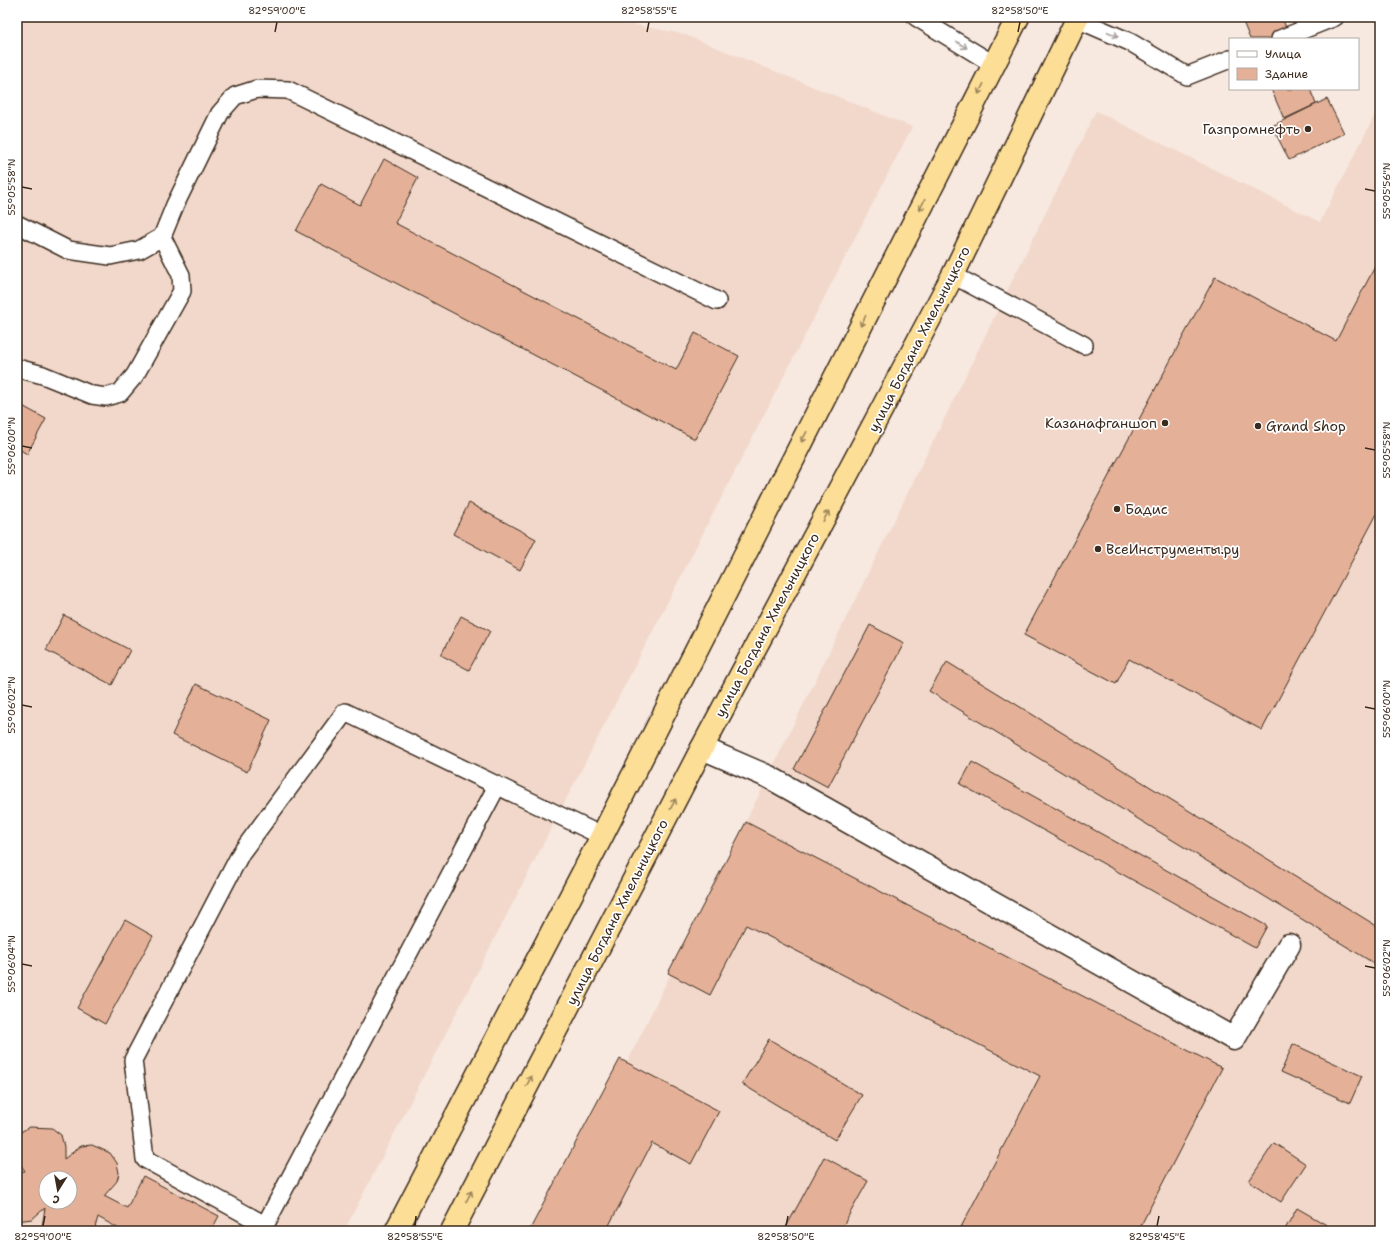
<svg xmlns="http://www.w3.org/2000/svg" width="1397" height="1248" viewBox="0 0 1397 1248" font-family="'Shantell Sans',sans-serif">
<rect width="100%" height="100%" fill="#f7e8e0"/>
<filter id="ink" filterUnits="userSpaceOnUse"><feTurbulence type="fractalNoise" baseFrequency=".025" numOctaves="2"/><feDisplacementMap in="SourceGraphic" scale="8" xChannelSelector="R" yChannelSelector="G"/><feConvolveMatrix kernelMatrix="1 2 1 2 8 2 1 2 1" color-interpolation-filters="sRGB"/></filter>
<g filter="url(#ink)">
<!-- built -->
<g fill="#f1d8ca" fill-rule="evenodd">
<path d="M17 17H593L683 34 912 127 344 1231H17ZM46 1178H70V1202H46Z"/>
<path d="M1380 105V1231H544L1096 111 1320 222Z"/>
</g>
<!-- building -->
<g fill="#e4b198" stroke="#3b2a1e" fill-rule="evenodd">
<path d="M1241 17H1282L1290 39H1250Z"/>
<path d="M1271 89H1310L1316 104 1284 119Z"/>
<path d="M1327 99 1344 133 1289 160 1272 126Z"/>
<path d="M384 159 418 178 395 223 676 370 695 333 739 356 695 439 296 231 321 184 360 205Z"/>
<path d="M1380 257V513L1378 512 1262 730 1129 659 1116 684 1024 635 1215 277 1336 341Z"/>
<path d="M17 403 46 419 27 454 17 448Z"/>
<path d="M469 503 536 539 520 570 453 534Z"/>
<path d="M64 615 130 650 112 685 46 650Z"/>
<path d="M461 616 490 631 469 670 441 655Z"/>
<path d="M870 625 904 643 828 787 794 769Z"/>
<path d="M947 662 1380 928V967L929 691Z"/>
<path d="M196 684 271 720 247 772 172 735Z"/>
<path d="M972 762 1267 926 1255 948 960 784Z"/>
<path d="M746 822 1222 1068 1138 1231H959L1040 1076 746 925 710 995 668 973Z"/>
<path d="M125 920 153 936 105 1024 77 1008Z"/>
<path d="M769 1039 862 1095 835 1140 742 1084Z"/>
<path d="M1293 1044 1362 1076 1350 1103 1281 1072Z"/>
<path d="M620 1059 719 1111 691 1164 652 1143 606 1231H529Z"/>
<path d="M30 1127 52 1128 61 1135 64 1147V1159L81 1146 92 1145 110 1153 117 1163 119 1173 117 1181 104 1196 127 1208 143 1176 219 1216 211 1231H123L98 1217 94 1231H45L42 1226 45 1208 32 1219 17 1221V1172L25 1171 17 1159V1138L22 1131ZM46 1178H70V1202H46Z"/>
<path d="M1274 1143 1306 1164 1281 1202 1249 1181Z"/>
<path d="M824 1157 868 1181 840 1231H784Z"/>
<path d="M1297 1208 1337 1231H1284Z"/>
</g>
<g fill="none" stroke-linecap="round" stroke-linejoin="round">
<defs>
<g id="service">
<path d="M916 17 993 64"/>
<path d="M1077 19 1130 42 1187 76 1230 59"/>
<path d="M1280 39 1335 17"/>
<path d="M17 224 68 250 110 256 139 250 162 237"/>
<path d="M953 275 1084 345"/>
<path d="M17 368 43 375 92 395 106 397 120 393 135 375 182 291 181 275 162 237 175 205 220 113 235 96 257 89 288 90 717 301"/>
<path d="M265 1225 145 1159 133 1060 241 853 345 712 602 836"/>
<path d="M262 1231 497 786"/>
</g>
<path id="minor" d="M702 748 769 777 1234 1039 1289 945"/>
<g id="trunk">
<path d="M396 1231 602 836 1018 17"/>
<path d="M452 1231 702 748 953 275 1078 17"/>
</g>
</defs>
<!-- service casing -->
<use href="#service" stroke="#3b2a1e" stroke-width="20"/>
<!-- minor casing -->
<use href="#minor" stroke="#3b2a1e" stroke-width="25"/>
<!-- trunk casing -->
<use href="#trunk" stroke="#3b2a1e" stroke-width="25"/>
<!-- service -->
<use href="#service" stroke="#fff" stroke-width="17"/>
<!-- minor -->
<use href="#minor" stroke="#fff" stroke-width="22"/>
<!-- trunk -->
<use href="#trunk" stroke="#fcde96" stroke-width="22"/>
</g>
<!-- one-way arrows -->
<defs><path id="oneway-shaft" d="M-6 0H5M1.5-3L5.5 0L1.5 3" fill="none" stroke-width="1.6" stroke-linecap="round" stroke-linejoin="round"/></defs>
<g stroke="#a79f9a">
<use href="#oneway-shaft" transform="translate(1113 34) rotate(23)"/>
<use href="#oneway-shaft" transform="translate(962 45) rotate(32)"/>
</g>
<g stroke="#9c845a">
<use href="#oneway-shaft" transform="translate(981 89) rotate(117)"/>
<use href="#oneway-shaft" transform="translate(922 205) rotate(117)"/>
<use href="#oneway-shaft" transform="translate(863 321) rotate(117)"/>
<use href="#oneway-shaft" transform="translate(804 437) rotate(117)"/>
<use href="#oneway-shaft" transform="translate(826 516) rotate(-62)"/>
<use href="#oneway-shaft" transform="translate(673 804) rotate(-63)"/>
<use href="#oneway-shaft" transform="translate(529 1081) rotate(-63)"/>
<use href="#oneway-shaft" transform="translate(469 1196) rotate(-63)"/>
</g>
</g>
<!-- ticks -->
<path fill="none" stroke="#3b2a1e" stroke-width="1.5" d="M275 32 277 22M647 32 649 22M1018 32 1020 22M22 187 32 189M1365 189 1375 191M22 446 32 448M1365 448 1375 450M22 705 32 707M1365 707 1375 709M22 964 32 966M1365 966 1375 968M43 1226 45 1216M415 1226 416 1216M786 1226 788 1216M1157 1226 1159 1216"/>
<!-- markers -->
<g fill="#3b2a1e" stroke="#fff" stroke-width="1.5">
<circle cx="1308" cy="129" r="4"/>
<circle cx="1165" cy="423" r="4"/>
<circle cx="1258" cy="426" r="4"/>
<circle cx="1117" cy="509" r="4"/>
<circle cx="1098" cy="549" r="4"/>
</g>
<g text-anchor="middle" stroke-width="3.5" stroke-linejoin="round" paint-order="stroke">
<!-- poi labels -->
<g font-size="14" fill="#3b2a1e" stroke="#fff" text-anchor="start">
<text x="1300" y="134" text-anchor="end">Газпромнефть</text>
<text x="1157" y="428" text-anchor="end">Казанафганшоп</text>
<text x="1266" y="431">Grand Shop</text>
<text x="1125" y="514">Бадис</text>
<text x="1106" y="554">ВсеИнструменты.ру</text>
</g>
<!-- street labels -->
<g font-size="14" fill="#3b2a1e" stroke="#fff">
<text transform="translate(919 339) rotate(-63)" y="5">улица Богдана Хмельницкого</text>
<text transform="translate(767 625) rotate(-62)" y="5">улица Богдана Хмельницкого</text>
<text transform="translate(617 912) rotate(-63)" y="5">улица Богдана Хмельницкого</text>
</g>
</g>
<!-- margin -->
<rect width="1397" height="1248" fill="none" stroke="#fff" stroke-width="44"/>
<!-- legend -->
<rect x="1229" y="38" width="130" height="52" fill="#ffffff" stroke="#b1aaa5"/>
<rect x="1237" y="51" width="20" height="6" fill="#ffffff" stroke="#b1aaa5"/>
<text x="1265" y="58" font-size="12" fill="#3b2a1e">Улица</text>
<rect x="1237" y="68" width="20" height="12" fill="#e4b198" stroke="#b1aaa5"/>
<text x="1265" y="78" font-size="12" fill="#3b2a1e">Здание</text>
<!-- north arrow -->
<g transform="translate(58 1190) rotate(191)"><circle r="19" fill="#ffffff" stroke="#b1aaa5"/>
<path d="M0-3L7 15L0 10L-7 15Z" fill="#3b2a1e"/>
<text y="-6" font-size="11" font-weight="bold" text-anchor="middle" fill="#3b2a1e">С</text>
</g>
<rect x="22" y="22" width="1353" height="1204" fill="none" stroke="#3b2a1e" stroke-width="1.5"/>
<g font-size="10" text-anchor="middle" fill="#3b2a1e">
<text x="277" y="14">82°59'00"E</text>
<text x="649" y="14">82°58'55"E</text>
<text x="1020" y="14">82°58'50"E</text>
<text transform="translate(11 187) rotate(-90)" y="4">55°05'58"N</text>
<text transform="translate(1386 191) rotate(-90)" y="4">55°05'56"N</text>
<text transform="translate(11 446) rotate(-90)" y="4">55°06'00"N</text>
<text transform="translate(1386 450) rotate(-90)" y="4">55°05'58"N</text>
<text transform="translate(11 705) rotate(-90)" y="4">55°06'02"N</text>
<text transform="translate(1386 709) rotate(-90)" y="4">55°06'00"N</text>
<text transform="translate(11 964) rotate(-90)" y="4">55°06'04"N</text>
<text transform="translate(1386 968) rotate(-90)" y="4">55°06'02"N</text>
<text x="43" y="1240">82°59'00"E</text>
<text x="415" y="1240">82°58'55"E</text>
<text x="786" y="1240">82°58'50"E</text>
<text x="1157" y="1240">82°58'45"E</text>
</g>
</svg>
